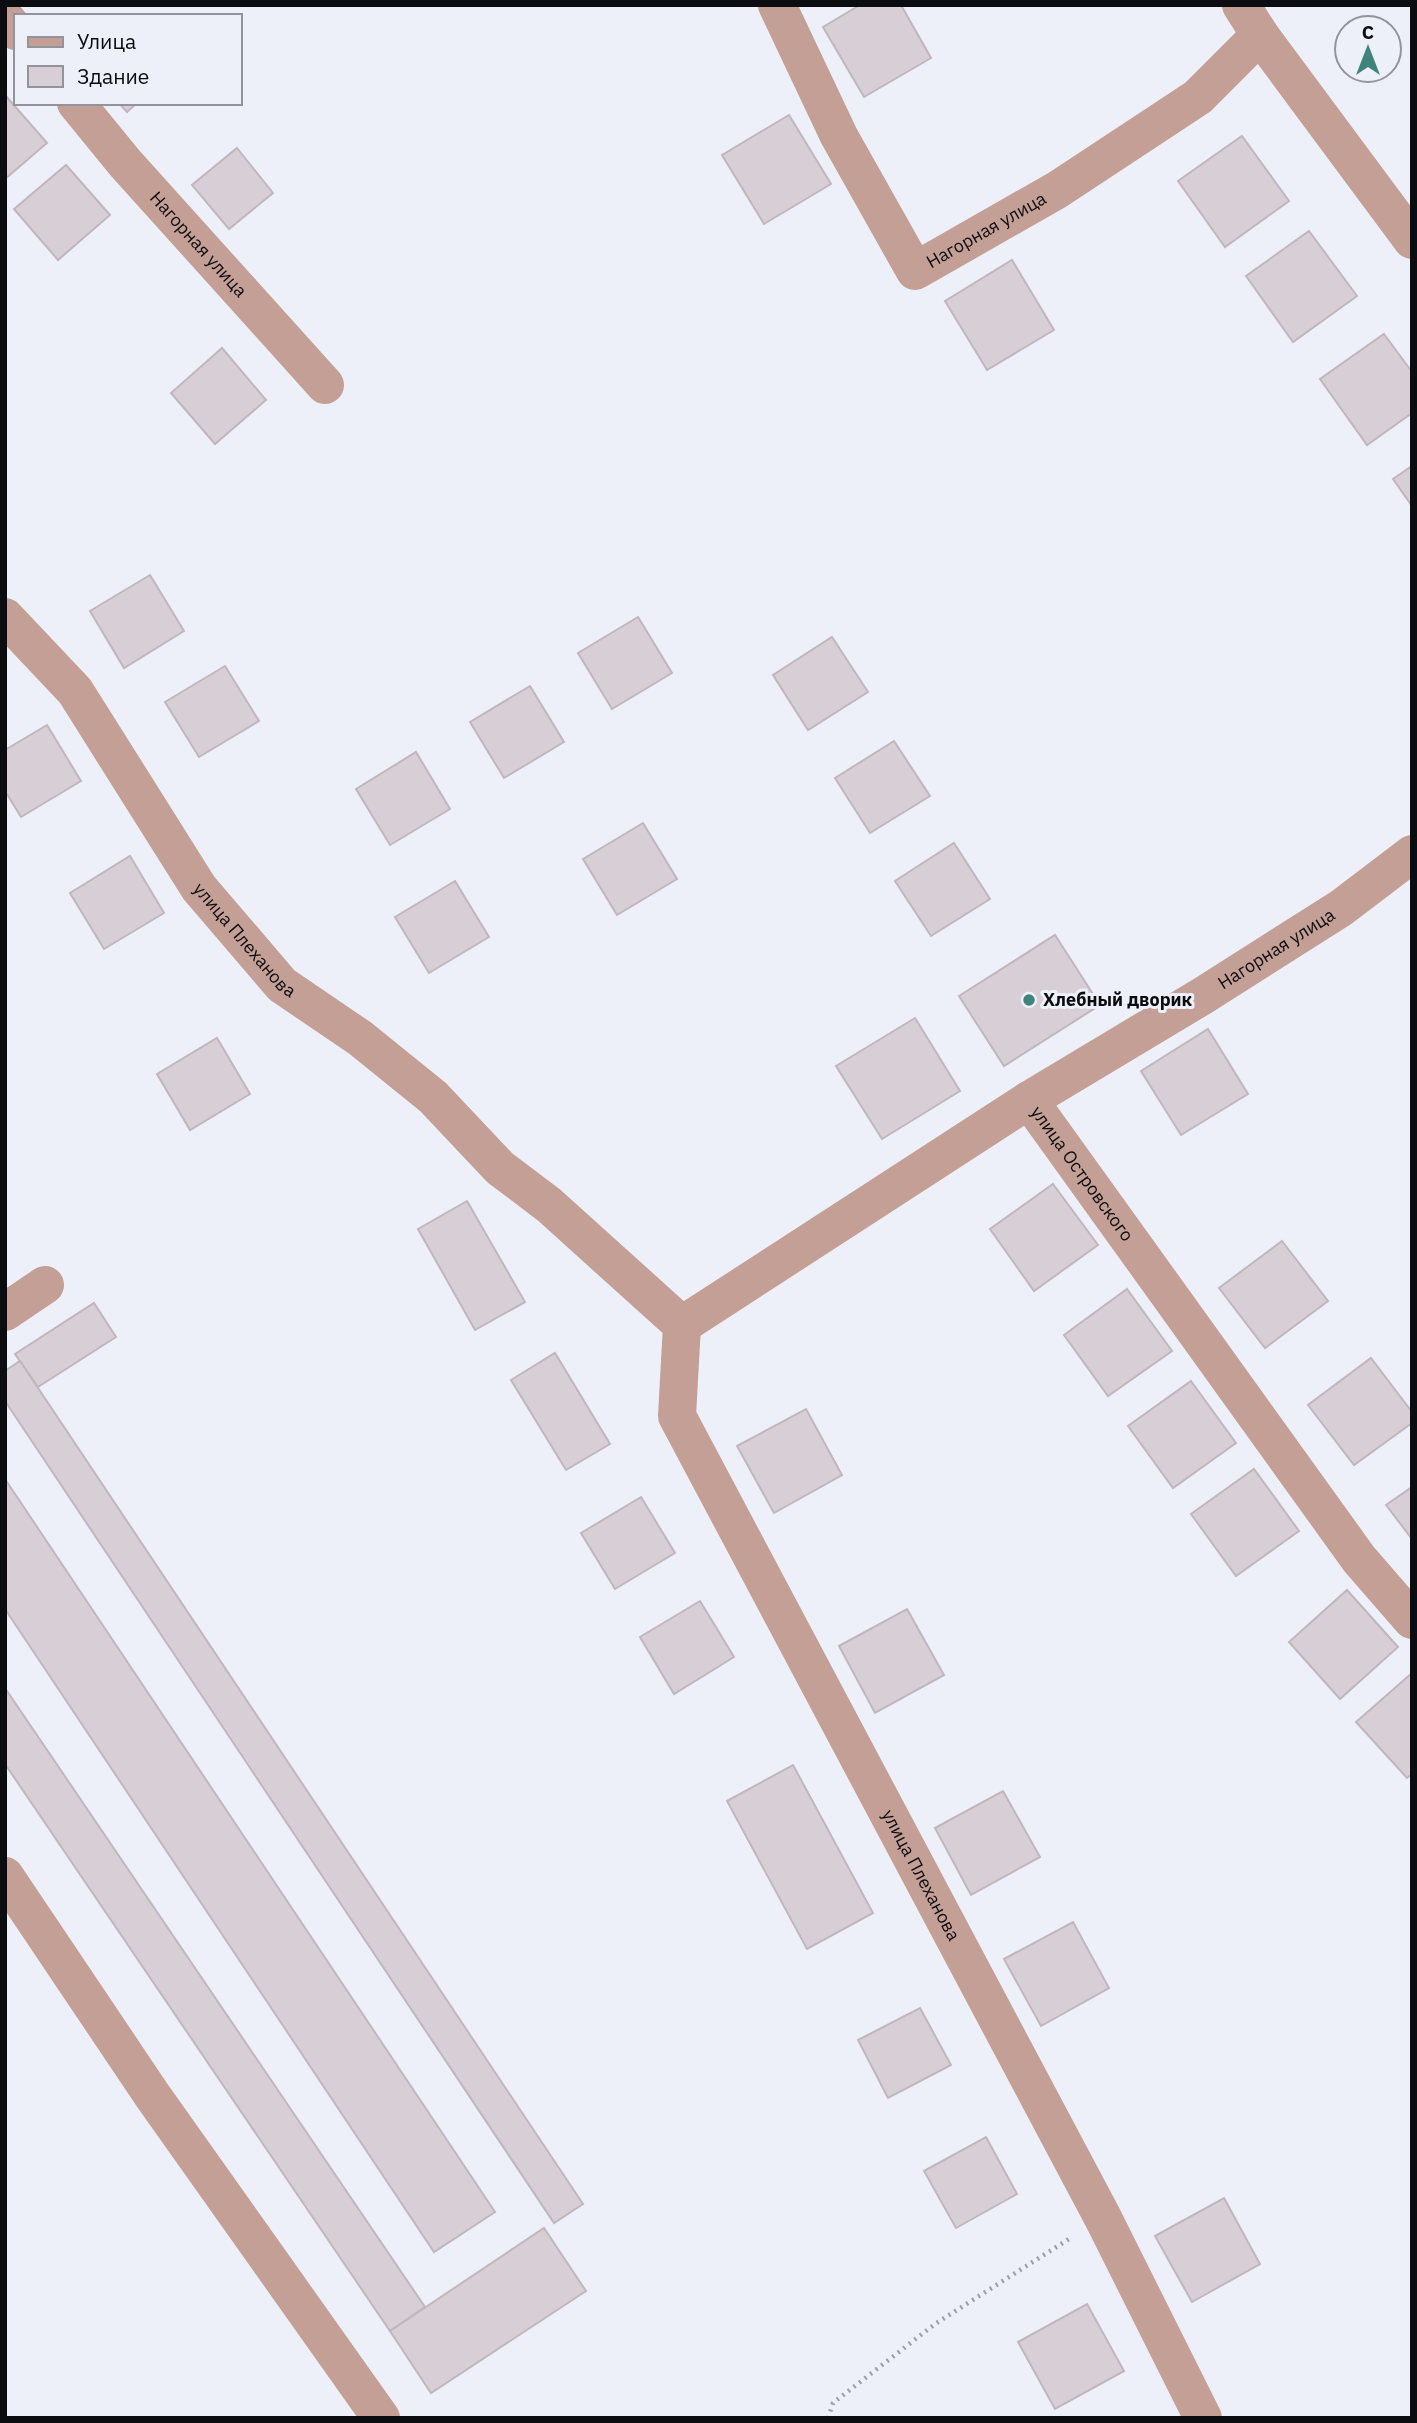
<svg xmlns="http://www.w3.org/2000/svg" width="1417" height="2423" viewBox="0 0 1417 2423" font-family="'IBM Plex Sans',sans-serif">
<rect width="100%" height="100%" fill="#edeff9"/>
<!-- building -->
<g fill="#d8cfd6" stroke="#c0b7be" stroke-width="2">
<path d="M860 5H901L931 58 864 97 823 27Z"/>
<path d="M5 95 47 143 5 179Z"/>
<path d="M119 103H137L127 112Z"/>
<path d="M789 115 831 184 764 224 722 155Z"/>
<path d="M1242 136 1289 201 1225 247 1178 181Z"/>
<path d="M237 148 273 193 229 229 192 185Z"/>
<path d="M66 165 110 215 58 260 14 209Z"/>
<path d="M1309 231 1357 296 1293 342 1246 276Z"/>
<path d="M1012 260 1054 330 987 370 945 301Z"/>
<path d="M1384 334 1412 372V413L1367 445 1320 379Z"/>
<path d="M222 348 266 400 215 444 171 393Z"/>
<path d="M1412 466V506L1393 479Z"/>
<path d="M150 575 184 631 124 668 90 611Z"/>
<path d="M638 617 672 673 612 709 578 653Z"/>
<path d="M832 637 868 692 808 730 773 675Z"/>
<path d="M225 666 259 721 199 757 165 702Z"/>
<path d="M530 686 564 742 504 778 470 722Z"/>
<path d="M47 725 81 781 21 817 5 791V750Z"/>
<path d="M894 741 930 796 870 833 835 778Z"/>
<path d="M416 752 450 809 390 845 356 789Z"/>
<path d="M643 823 677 879 617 915 583 859Z"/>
<path d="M954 843 990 899 931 936 895 881Z"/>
<path d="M130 856 164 913 104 949 70 893Z"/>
<path d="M455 881 489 937 429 973 395 917Z"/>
<path d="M1055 935 1100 1005 1004 1066 959 996Z"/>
<path d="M915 1018 960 1091 882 1139 836 1066Z"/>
<path d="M1208 1029 1248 1094 1181 1135 1141 1071Z"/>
<path d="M217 1038 250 1094 190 1130 157 1074Z"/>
<path d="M1053 1184 1098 1245 1034 1291 990 1229Z"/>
<path d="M467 1201 525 1302 475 1330 418 1229Z"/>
<path d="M1282 1241 1328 1301 1265 1348 1219 1288Z"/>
<path d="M1127 1289 1172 1351 1108 1396 1064 1335Z"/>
<path d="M94 1303 116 1337 38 1387 15 1354Z"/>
<path d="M555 1353 610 1444 566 1470 511 1380Z"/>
<path d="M1371 1358 1412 1412V1423L1354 1465 1308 1405Z"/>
<path d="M20 1361 583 2204 554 2223 5 1401V1371Z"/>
<path d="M1191 1381 1236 1443 1173 1488 1128 1426Z"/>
<path d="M806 1409 842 1475 774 1513 737 1446Z"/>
<path d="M1254 1469 1299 1531 1236 1576 1191 1514Z"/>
<path d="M5 1479 495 2212 434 2252 5 1609Z"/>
<path d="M1412 1487V1539L1386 1505Z"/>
<path d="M641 1497 675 1553 615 1589 581 1533Z"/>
<path d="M1347 1590 1398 1647 1340 1699 1289 1642Z"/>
<path d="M700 1601 734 1657 674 1694 640 1637Z"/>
<path d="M907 1609 944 1675 875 1713 839 1646Z"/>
<path d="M1412 1673V1774L1407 1778 1356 1722Z"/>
<path d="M5 1688 425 2307 390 2331 5 1764Z"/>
<path d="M793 1765 873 1913 807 1949 727 1801Z"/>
<path d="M1003 1791 1040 1857 971 1895 935 1828Z"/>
<path d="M1073 1922 1109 1988 1041 2026 1004 1959Z"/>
<path d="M920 2008 951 2065 888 2098 858 2040Z"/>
<path d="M986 2137 1017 2194 956 2228 924 2171Z"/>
<path d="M1224 2198 1260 2264 1192 2302 1155 2236Z"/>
<path d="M544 2228 586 2291 431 2393 390 2331Z"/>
<path d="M1087 2304 1124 2371 1055 2409 1018 2342Z"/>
</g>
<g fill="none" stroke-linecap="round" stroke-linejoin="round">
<!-- path -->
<path stroke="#9c9ea5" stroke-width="4.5" stroke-dasharray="2 5" stroke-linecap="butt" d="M828 2418 833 2403 935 2324 1069 2239"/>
<!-- minor -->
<g stroke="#c49f95" stroke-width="38">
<path id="s1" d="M777 5 839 136 915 271 1057 190 1198 97 1260 35"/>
<path d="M1241 5 1260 35 1412 240"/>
<path d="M5 18 16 31"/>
<path id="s2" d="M76 103 125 163 325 385"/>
<path id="s3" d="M5 617 75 691 199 888 282 985 360 1038 433 1097 500 1168 549 1205 682 1325 1029 1100 1359 1559 1412 1620"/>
<path id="s4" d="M1029 1100 1204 995 1341 908 1412 854"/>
<path d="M5 1312 45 1285"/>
<path id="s5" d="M682 1325 677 1416 1103 2218 1203 2418"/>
<path d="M5 1876 152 2095 381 2418"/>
</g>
</g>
<!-- markers -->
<circle fill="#3f847a" stroke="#edeff9" stroke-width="2.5" cx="1029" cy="1000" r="7"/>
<g text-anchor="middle" stroke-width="6" stroke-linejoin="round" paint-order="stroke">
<!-- street labels -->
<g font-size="18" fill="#0b0c0f" stroke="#edeff9">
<text dy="6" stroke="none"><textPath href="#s1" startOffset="382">Нагорная улица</textPath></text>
<text dy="6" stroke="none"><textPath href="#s2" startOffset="187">Нагорная улица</textPath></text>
<text dy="6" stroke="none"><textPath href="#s3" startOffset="404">улица Плеханова</textPath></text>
<text dy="6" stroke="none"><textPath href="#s4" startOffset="290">Нагорная улица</textPath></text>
<text dy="6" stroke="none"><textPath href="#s3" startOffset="1493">улица Островского</textPath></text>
<text dy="6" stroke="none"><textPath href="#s5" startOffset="611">улица Плеханова</textPath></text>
</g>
<!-- poi labels -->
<g font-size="18" font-weight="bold" fill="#0b0c0f" stroke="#edeff9" text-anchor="start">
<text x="1043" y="1006">Хлебный дворик</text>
</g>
</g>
<!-- border -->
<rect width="1417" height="2423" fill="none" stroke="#0b0c0f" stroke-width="14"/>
<!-- legend -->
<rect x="14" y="14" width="228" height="91" fill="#edeff9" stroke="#93949b" stroke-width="2"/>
<rect x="28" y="37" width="35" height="10" fill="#c49f95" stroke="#93949b" stroke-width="2"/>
<text x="77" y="49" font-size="21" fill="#0b0c0f">Улица</text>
<rect x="28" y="66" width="35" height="21" fill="#d8cfd6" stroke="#93949b" stroke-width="2"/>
<text x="77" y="84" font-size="21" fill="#0b0c0f">Здание</text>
<!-- north arrow -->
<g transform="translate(1368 49)"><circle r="33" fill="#edeff9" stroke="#93949b" stroke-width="2"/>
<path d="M0-5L12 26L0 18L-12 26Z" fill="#3f847a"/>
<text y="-10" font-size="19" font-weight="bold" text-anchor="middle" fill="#0b0c0f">С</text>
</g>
</svg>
